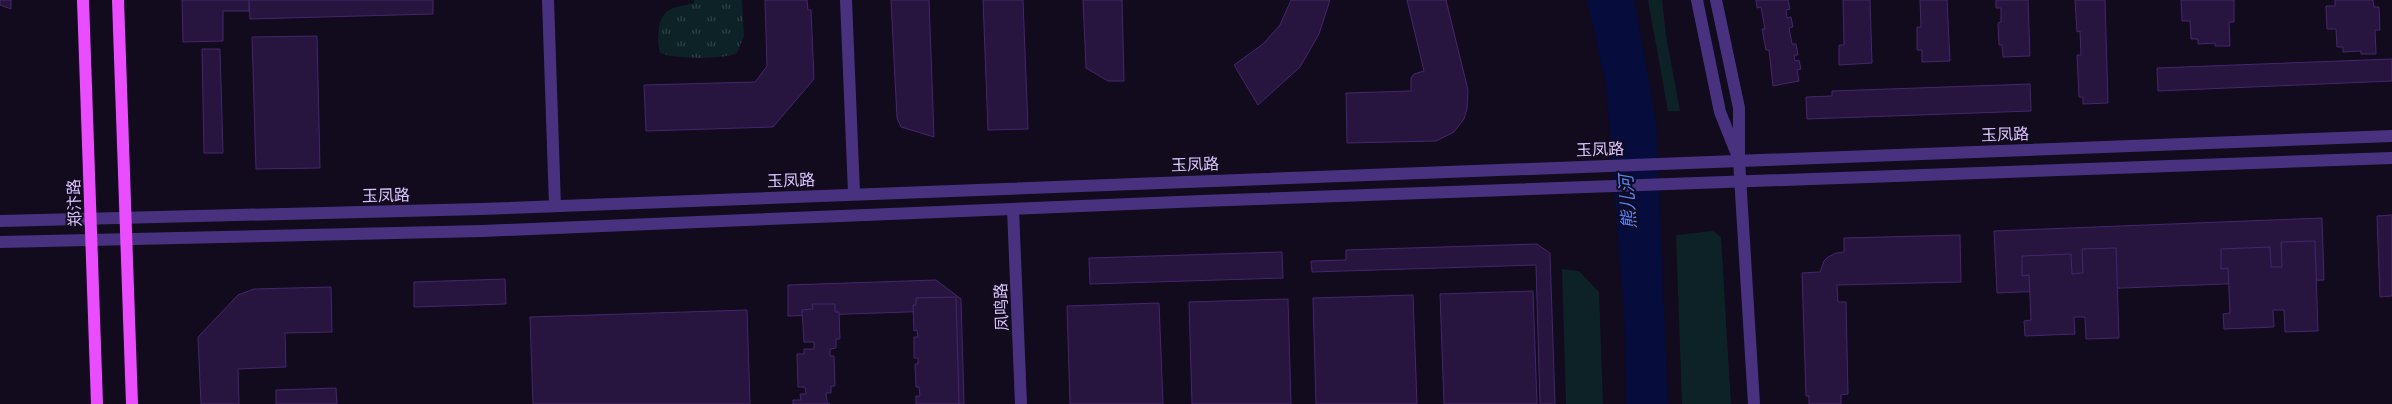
<svg xmlns="http://www.w3.org/2000/svg" width="2392" height="404" viewBox="0 0 2392 404" font-family="'IBM Plex Sans','Noto Sans SC',sans-serif">
<defs>
<pattern id="grass-tufts" width="24" height="20" patternUnits="userSpaceOnUse" patternTransform="scale(1.25)"><rect width="24" height="20" fill="#0d2227"/><path d="M3 7l-1-3M5 7V3M7 7l1-3M15 17l-1-3M17 17v-4M19 17l1-3" fill="none" stroke="#304147"/></pattern>
</defs>
<rect width="100%" height="100%" fill="#120a1d"/>
<!-- grass -->
<path fill="url(#grass-tufts)" d="M694 0H742L744 36 737 53C722 60 676 59 660 53 657 40 656 16 671 9 678 6 687 5 694 3Z"/>
<!-- park -->
<g fill="#0d2227">
<path d="M1648 0H1662L1666 36 1680 111H1668Z"/>
<path d="M1713 231 1721 237 1731 404H1682L1676 235Z"/>
<path d="M1562 269 1579 271 1599 292 1603 404H1566Z"/>
</g>
<!-- water -->
<path fill="#060c3b" d="M1587 0H1634L1656 120 1668 404H1626L1624 314 1606 85Z"/>
<!-- building -->
<g fill="#28153f" stroke="#45266d">
<path d="M0 0H11V9L0 5Z"/>
<path d="M182 0H249V11H223V41L183 42Z"/>
<path d="M249 0H433V14L250 19Z"/>
<path d="M765 0H807L808 10H811L814 79 773 127 646 131 644 85 755 82 767 66Z"/>
<path d="M891 0H929L934 137 901 127 897 118Z"/>
<path d="M983 0H1023L1028 129 988 130Z"/>
<path d="M1083 0H1122L1124 81H1108L1086 68Z"/>
<path d="M1291 0H1330L1319 34 1300 67 1258 105 1234 65 1263 44 1280 25Z"/>
<path d="M1407 0H1446L1468 90 1467 109 1464 119 1454 132 1436 141 1347 143 1346 93 1411 91V78L1414 74 1424 71Z"/>
<path d="M1756 0H1788L1790 9 1786 10 1787 18 1791 17 1793 27 1789 28 1792 44H1796L1798 55H1794L1795 61 1799 60 1801 69 1797 70 1799 81 1773 86 1769 50H1766L1762 29H1765L1761 7 1757 8Z"/>
<path d="M1843 0H1870L1872 63 1839 65V45H1844Z"/>
<path d="M1920 0H1947L1950 61 1922 62V50H1917V27H1921Z"/>
<path d="M1996 0H2028L2030 56 2003 57 2002 45H1999L1998 23 2001 22V8H1996Z"/>
<path d="M2075 0H2105L2108 103 2083 104V97H2079L2077 55H2081L2080 31 2077 32Z"/>
<path d="M2181 0H2234V22H2229L2230 46H2215V43L2198 44V39H2191L2190 21H2182Z"/>
<path d="M2335 0H2373L2374 7H2379L2380 30H2375L2376 54H2361V51L2343 52V47H2337L2336 29H2327L2326 6H2335Z"/>
<path d="M317 36 320 168 256 169 252 37Z"/>
<path d="M202 49H220L223 153H204Z"/>
<path d="M2392 59V81L2158 91 2157 68Z"/>
<path d="M2030 84 2031 111 1807 119 1806 97 1832 96V91Z"/>
<path d="M2392 215V296L2380 297 2377 216Z"/>
<path d="M2322 218 2324 280 1997 293 1994 231Z"/>
<path d="M1960 235 1961 282 1837 285 1838 302H1846L1848 394 1841 395V404H1809V396H1806L1802 273 1820 272 1824 261 1828 257 1836 253 1844 252V238Z"/>
<path d="M2315 241 2318 331 2285 332 2284 310H2273L2274 327 2224 329 2223 314 2230 313 2228 268 2221 269V249L2270 247 2271 267H2282L2281 242Z"/>
<path d="M1537 244 1550 253 1555 404H1540L1536 265 1312 272 1311 261 1346 260V250Z"/>
<path d="M2116 248 2119 338 2086 339 2085 317H2074L2075 334 2025 336 2024 321 2031 320 2029 275 2022 276V256L2071 254 2072 274 2083 273 2082 249Z"/>
<path d="M1282 252 1283 278 1090 284 1089 258Z"/>
<path d="M505 279 506 304 414 307V282Z"/>
<path d="M936 280 961 299 964 404H940L937 311 788 316V285Z"/>
<path d="M331 287 332 332 285 333 286 367 238 369 239 404H201L198 337 238 295 254 289Z"/>
<path d="M1533 291 1537 404H1444L1440 294Z"/>
<path d="M1413 295 1417 404H1316L1313 298Z"/>
<path d="M956 297 959 404H916V396H920L919 387H916L915 364H918V358H914V337H918L917 330 914 331 913 305H916V298Z"/>
<path d="M1288 299 1291 404H1192L1189 302Z"/>
<path d="M1159 303 1163 404H1070L1067 306Z"/>
<path d="M812 304H835V312H839L840 339H836V348L830 349V356H834L835 386H831V393H826L827 402 830 404H793V400H801L800 394H806L805 387H798L797 354H804V349H814V342H804L802 310 813 309Z"/>
<path d="M747 310 750 404H533L530 317Z"/>
<path d="M336 388 337 404H276V390Z"/>
</g>
<g fill="none" stroke-linecap="round" stroke-linejoin="round">
<!-- minor -->
<g stroke="#48327f" stroke-width="12">
<path d="M548 0 555 206"/>
<path d="M846 0 854 193"/>
<path d="M1697 0 1720 112 1736 152"/>
<path d="M1716 0 1739 108V160L1754 404"/>
<path d="M1013 209 1021 404"/>
<path d="M0 221 481 209 2392 136"/>
<path d="M0 242 482 231 1202 201 2392 158"/>
</g>
<!-- major -->
<g stroke="#e94dff" stroke-width="12">
<path d="M83 0 97 404"/>
<path d="M118 0 132 404"/>
</g>
</g>
<g text-anchor="middle" stroke-width="4" stroke-linejoin="round" paint-order="stroke">
<!-- street labels -->
<g font-size="16" fill="#dbc6ff" stroke="#120a1d">
<text transform="translate(2005 134) rotate(-2)" y="6">玉凤路</text>
<text transform="translate(1600 149) rotate(-2)" y="6">玉凤路</text>
<text transform="translate(1195 164) rotate(-2)" y="6">玉凤路</text>
<text transform="translate(791 180) rotate(-2)" y="6">玉凤路</text>
<text transform="translate(386 195) rotate(-1)" y="6">玉凤路</text>
<text transform="translate(74 203) rotate(-92)" y="6">郑汴路</text>
<text transform="translate(1001 307) rotate(-92)" y="6">凤鸣路</text>
</g>
<!-- water labels -->
<g font-size="18" font-style="italic" fill="#5486ff" stroke="#120a1d">
<text transform="translate(1628 202) rotate(-94)" y="6">熊儿河</text>
</g>
</g>
</svg>
